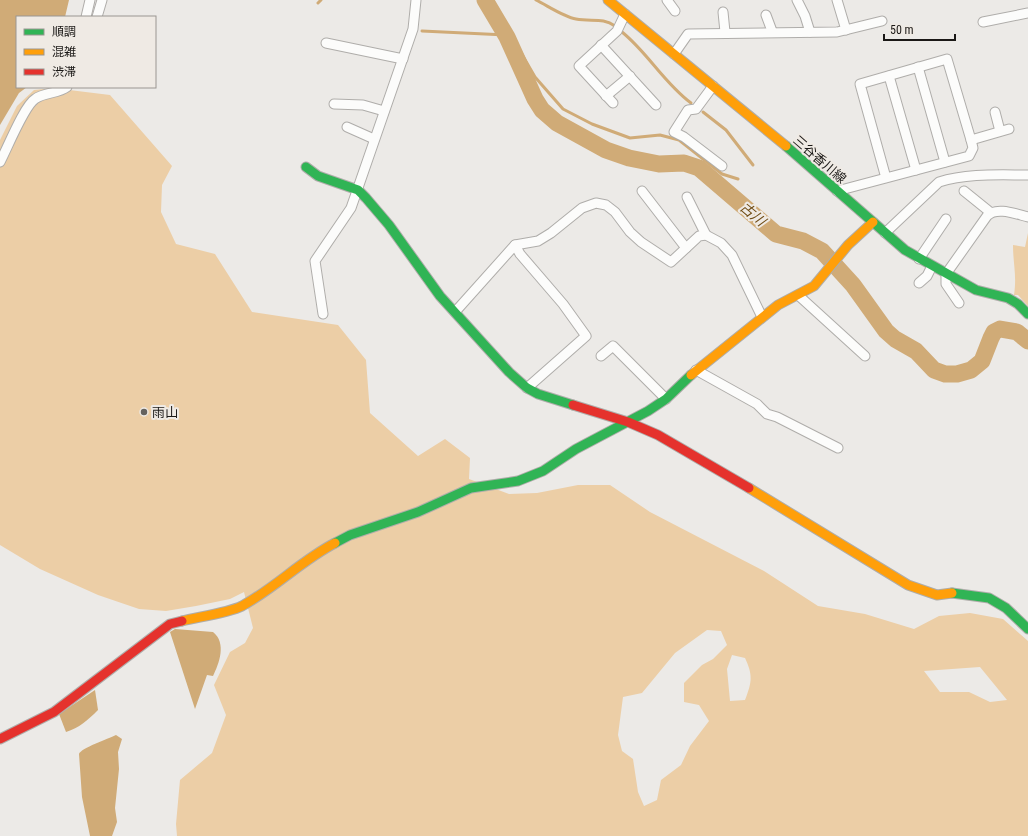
<svg xmlns="http://www.w3.org/2000/svg" width="1028" height="836" viewBox="0 0 1028 836" font-family="'Roboto Condensed','Noto Sans JP',sans-serif">
<rect width="100%" height="100%" fill="#eceae7"/>
<!-- green -->
<g fill="#eccea6" fill-rule="evenodd">
<path d="M53 88 110 95 172 166 162 185 161 212 176 244 215 254 252 312 338 325 366 360 370 413 418 456 445 439 470 458 469 479 509 494 537 493 578 485H610L650 512 764 571 818 606 865 614 914 629 939 616 970 613 1003 619 1028 641V836H177L176 824 180 780 212 753 226 715 214 685 230 652 245 643 253 628 244 592 230 599 196 606 166 611 139 609 98 595 40 569 0 545V140L17 106 34 90ZM707 630 721 631 727 645 713 659 702 665 684 683V702L699 705 709 721 690 746 681 765 661 780 657 800 644 806 638 792 633 759 622 751 618 735 623 697 642 693 675 653ZM732 655 745 658C753 675 752 682 745 700L730 701 727 669ZM980 667 1007 700 990 702 969 692H940L924 671Z"/>
<path d="M1028 233V306L1018 295H1014C1017 275 1013 264 1013 245L1025 247Z"/>
</g>
<!-- water -->
<g fill="#d0ab77">
<path d="M0 0H69L65 17H17V87H27L19 93 0 125Z"/>
<path d="M175 629 213 632C227 643 219 664 213 676L207 675 195 709 170 632Z"/>
<path d="M95 690 98 710C88 720 79 728 66 732L59 714Z"/>
<path d="M116 735 122 739 118 752 119 769 115 808 117 822 112 836H90L82 797 79 754C81 748 108 739 116 735Z"/>
</g>
<g fill="none" stroke-linecap="round" stroke-linejoin="round">
<!-- stream -->
<g stroke="#d0ab77" stroke-width="3">
<path d="M536 0C548 6 564 17 576 19 591 22 603 17 615 26"/>
<path d="M318 3 321 0"/>
<path d="M422 31 506 35 512 37 535 77 563 109 592 124 630 138 660 135 679 140 722 174 738 179"/>
<path d="M622 32C648 53 664 83 691 103"/>
<path d="M703 112 726 130 753 165"/>
</g>
<!-- river -->
<path stroke="#d0ab77" stroke-width="17" d="M485 0 507 37 535 99 542 110 557 123 606 150 629 158 659 164 684 163 699 168 776 234 803 241 822 251 853 285 886 331 895 339 916 351 934 370 945 374H957L971 370 982 361 991 338 994 332 1000 329 1017 332 1028 341"/>
<defs>
<g id="street">
<path d="M667 0 675 11"/>
<path d="M797 0 805 16 810 32"/>
<path d="M837 0 846 30"/>
<path d="M723 12 725 32"/>
<path d="M766 15 772 31"/>
<path d="M86 17 90 0"/>
<path d="M97 17 102 0"/>
<path d="M983 22 1028 13"/>
<path d="M326 43 403 59"/>
<path d="M601 45 656 105"/>
<path d="M674 54 688 34 837 32 882 21"/>
<path d="M918 67 945 162"/>
<path d="M889 76 916 170"/>
<path d="M713 86 696 109 688 110 674 132 684 137 722 166"/>
<path d="M606 96 630 76"/>
<path d="M613 103 579 66 617 31 625 14"/>
<path d="M334 104 363 105 384 111"/>
<path d="M995 112 1000 131"/>
<path d="M347 127 374 139"/>
<path d="M971 140 1009 129"/>
<path d="M0 162C7 149 24 106 35 99 44 92 58 94 67 87"/>
<path d="M642 191 686 248"/>
<path d="M837 191 969 156 973 148 971 140 947 59 860 84 886 178"/>
<path d="M964 191 990 212"/>
<path d="M687 197 706 235"/>
<path d="M885 233 939 182C967 173 999 175 1028 175"/>
<path d="M515 245 520 254 563 304 586 336 527 388"/>
<path d="M919 259 946 219"/>
<path d="M919 283 927 276 932 266"/>
<path d="M798 295 865 356"/>
<path d="M959 303 946 284V274L987 216C996 206 1016 214 1028 217"/>
<path d="M455 312 515 245 538 241 551 233 582 208 596 203 606 205 615 212 630 232 641 242 671 262 699 236 706 235 721 243 732 255 762 317"/>
<path d="M323 314 315 261 351 208 413 29 416 0"/>
<path d="M601 356 613 346 666 399"/>
<path d="M696 370 757 404 767 414 777 417 838 448"/>
</g>
<g id="fast">
<path d="M786 146 905 250 976 290 1008 298 1018 304 1028 314"/>
<path d="M306 167 318 176 358 190 366 198 389 225 440 296 509 372 527 388 538 394 573 405"/>
<path d="M335 543 350 535 418 512 471 488 518 481 543 471 576 449 648 411 666 399 691 375"/>
<path d="M952 593 989 598 1006 608 1028 629"/>
</g>
<g id="slow">
<path d="M608 0 786 146"/>
<path d="M691 375 778 305 814 286 848 245 873 222"/>
<path d="M749 488 908 585 937 595 952 593"/>
<path d="M182 621C198 617 228 613 242 606 275 588 302 560 335 543"/>
</g>
<g id="jam">
<path d="M573 405 628 422 658 435 749 488"/>
<path d="M0 739 54 712 170 624 182 621"/>
</g>
</defs>
<!-- street casing -->
<use href="#street" stroke="#afadaa" stroke-width="11"/>
<!-- fast casing -->
<use href="#fast" stroke="#afadaa" stroke-width="11"/>
<!-- slow casing -->
<use href="#slow" stroke="#afadaa" stroke-width="11"/>
<!-- jam casing -->
<use href="#jam" stroke="#afadaa" stroke-width="11"/>
<!-- street -->
<use href="#street" stroke="#fcfcfb" stroke-width="9"/>
<!-- fast -->
<use href="#fast" stroke="#30b455" stroke-width="9"/>
<!-- slow -->
<use href="#slow" stroke="#ff9f0a" stroke-width="9"/>
<!-- jam -->
<use href="#jam" stroke="#e5322d" stroke-width="9"/>
</g>
<!-- markers -->
<circle fill="#64625f" stroke="#efeae4" stroke-width="1.5" cx="144" cy="412" r="4"/>
<g text-anchor="middle" stroke-width="4" stroke-linejoin="round" paint-order="stroke">
<!-- street labels -->
<g font-size="13" fill="#1a1816" stroke="#efeae4">
<text transform="translate(820 159) rotate(41)" y="5">三谷香川線</text>
</g>
<!-- poi labels -->
<g font-size="13" fill="#1a1816" stroke="#efeae4" text-anchor="start">
<text x="152" y="417">雨山</text>
</g>
<!-- water labels -->
<g font-size="14" font-style="italic" fill="#6e4b13" stroke="#efeae4">
<text transform="translate(753 214) rotate(40)" y="5">古川</text>
</g>
</g>
<!-- legend -->
<rect x="16" y="16" width="140" height="72" fill="#efeae4" stroke="#9a9692"/>
<rect x="24" y="29" width="20" height="6" fill="#30b455" stroke="#9a9692"/>
<text x="52" y="36" font-size="12" fill="#1a1816">順調</text>
<rect x="24" y="49" width="20" height="6" fill="#ff9f0a" stroke="#9a9692"/>
<text x="52" y="56" font-size="12" fill="#1a1816">混雑</text>
<rect x="24" y="69" width="20" height="6" fill="#e5322d" stroke="#9a9692"/>
<text x="52" y="76" font-size="12" fill="#1a1816">渋滞</text>
<!-- scale -->
<path d="M884 34v6h71v-6" fill="none" stroke="#1a1816" stroke-width="2"/>
<text x="890" y="34" font-size="12" fill="#1a1816" stroke="#efeae4" stroke-width="3" paint-order="stroke">50 m</text>
</svg>
